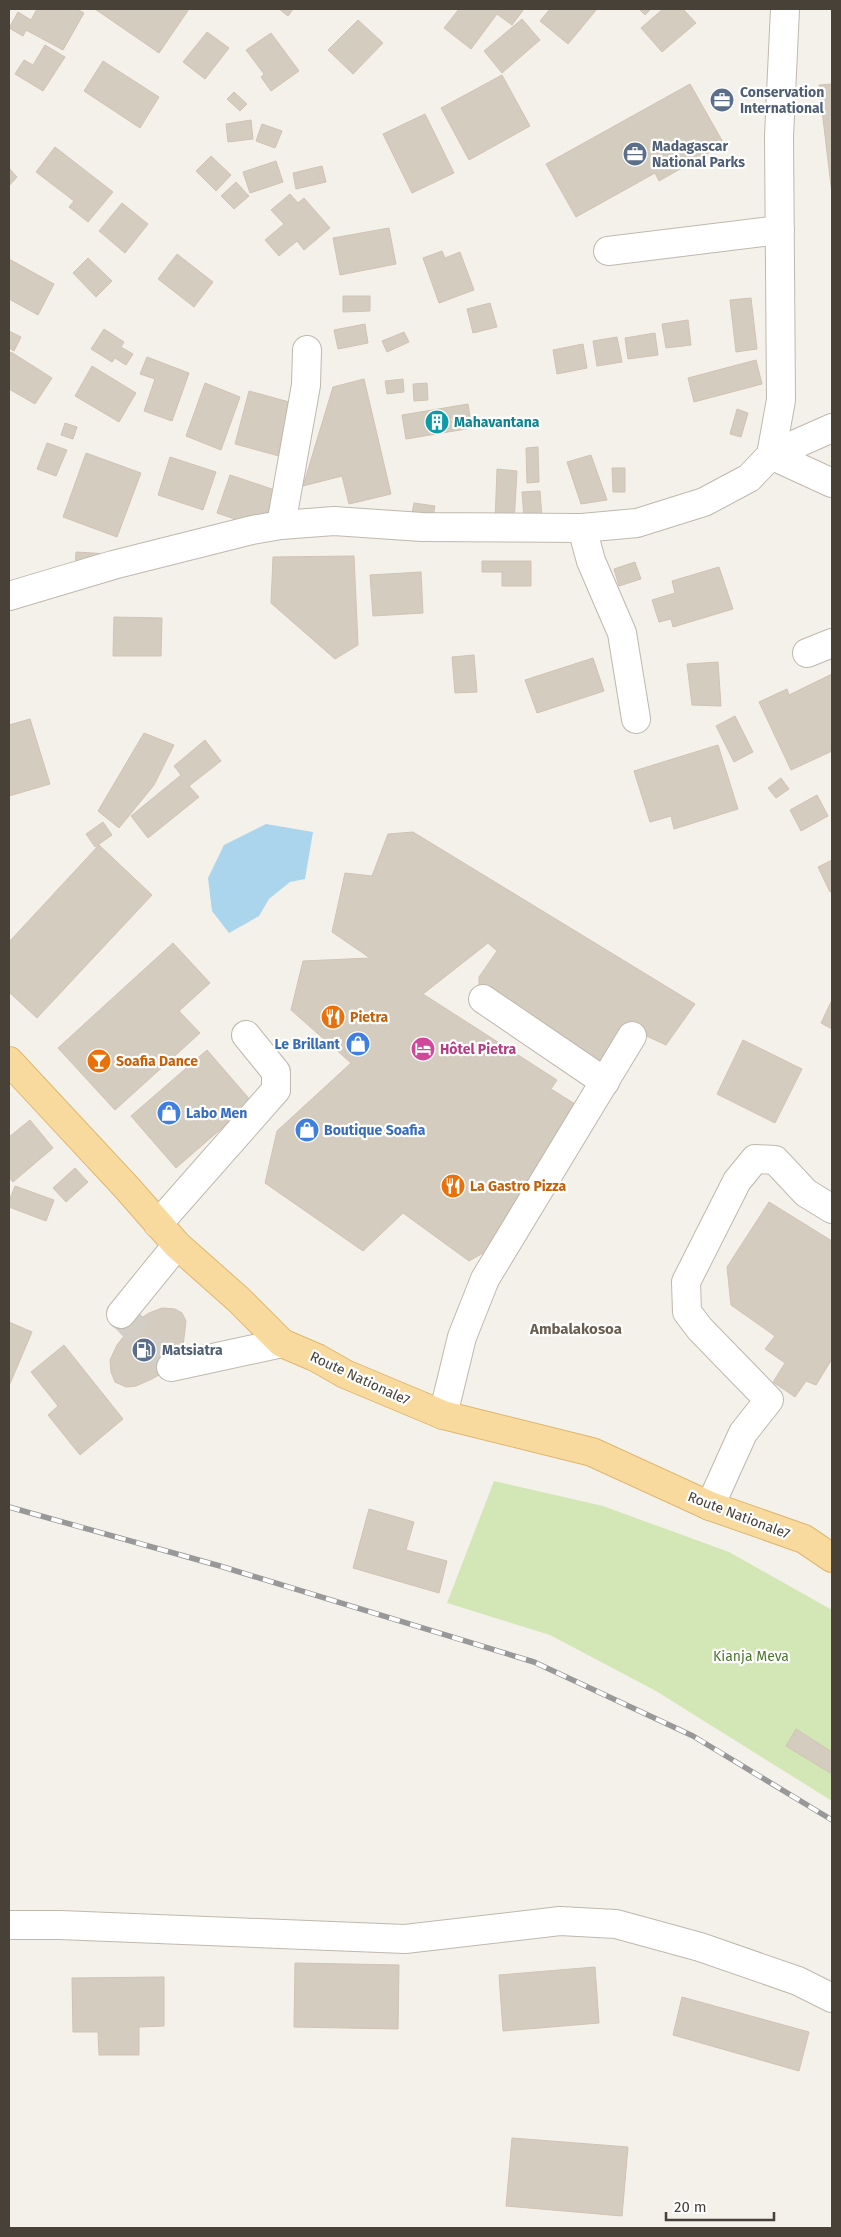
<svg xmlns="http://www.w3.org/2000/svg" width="841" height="2237" viewBox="0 0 841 2237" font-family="'Fira Sans',sans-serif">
<rect width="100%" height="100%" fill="#f4f1ea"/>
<!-- green -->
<path fill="#d3e6b5" d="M494 1481 603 1506 729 1552 832 1610V1801L656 1691 550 1635 447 1603Z"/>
<!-- water -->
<path fill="#aad5ed" d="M266 824 313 832 305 879 290 882 269 899 259 916 229 933 212 911 208 878 224 845Z"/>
<!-- building -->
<g fill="#d5ccc0" stroke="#d0c3b3">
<path d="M37 9H77L84 13 63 50 26 30 23 36 9 28 18 12 31 20Z"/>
<path d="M95 9H189L159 53Z"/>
<path d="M279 9H293L288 16Z"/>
<path d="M459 9H524L512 25 497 14 471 49 444 28Z"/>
<path d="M550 9H597L568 44 540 21Z"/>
<path d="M639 9H651L645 15Z"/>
<path d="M663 9H683L696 23 662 52 641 28Z"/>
<path d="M522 19 540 40 502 73 484 51Z"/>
<path d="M358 20 383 43 353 74 328 50Z"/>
<path d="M207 32 229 48 205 79 183 62Z"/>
<path d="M271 33 299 71 271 91 261 77 264 74 246 50Z"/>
<path d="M45 45 65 57 43 91 15 74 24 60 33 65Z"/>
<path d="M103 61 159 97 140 128 84 91Z"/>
<path d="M502 75 530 126 469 160 441 108Z"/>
<path d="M690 84 724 144 659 181 655 173 576 217 546 164Z"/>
<path d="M832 84V194L819 85Z"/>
<path d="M234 92 247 104 240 111 227 99Z"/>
<path d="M425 114 454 173 412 193 383 134Z"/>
<path d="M251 120 253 139 228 142 226 124Z"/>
<path d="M262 124 282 131 275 148 256 141Z"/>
<path d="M55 147 113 192 88 222 69 207 74 201 36 172Z"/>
<path d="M211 156 231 175 216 191 196 171Z"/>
<path d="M276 161 283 182 250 193 243 172Z"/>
<path d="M322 166 326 182 296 189 293 173Z"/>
<path d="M9 168 17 177 9 186Z"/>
<path d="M236 182 249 196 234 209 221 196Z"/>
<path d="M290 194 298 203 304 198 330 228 304 250 297 241 279 256 265 240 284 224 271 210Z"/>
<path d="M122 203 148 224 125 253 99 231Z"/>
<path d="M389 228 396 264 340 275 333 238Z"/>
<path d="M442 251 445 258 460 252 474 290 439 303 423 258Z"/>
<path d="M177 254 213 282 194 307 158 279Z"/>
<path d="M88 258 112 281 96 297 73 273Z"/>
<path d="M9 259 54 284 38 315 9 299Z"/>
<path d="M343 296H370V311L343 312Z"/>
<path d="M751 298 757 349 736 352 730 300Z"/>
<path d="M490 303 497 327 473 333 467 309Z"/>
<path d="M688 320 691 345 666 348 662 324Z"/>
<path d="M365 324 368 343 338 349 334 330Z"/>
<path d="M104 329 124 342 121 347 133 354 126 365 115 358 112 362 91 349Z"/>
<path d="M9 331 21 337 14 351 9 348Z"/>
<path d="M404 332 409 342 387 352 382 341Z"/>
<path d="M655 333 658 355 628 359 625 338Z"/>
<path d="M617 337 622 362 597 366 593 341Z"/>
<path d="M583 344 587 368 557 374 553 350Z"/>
<path d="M11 352 52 378 35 404 9 389V356Z"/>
<path d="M147 357 189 373 172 421 144 411 155 379 140 374Z"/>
<path d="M756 360 762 384 694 402 688 378Z"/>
<path d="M92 366 136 393 119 422 75 396Z"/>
<path d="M364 379 391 494 349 504 342 476 303 486 333 387Z"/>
<path d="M403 379 404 392 387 394 385 381Z"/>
<path d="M205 383 240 397 221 450 186 436Z"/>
<path d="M427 383 428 400 414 401 413 384Z"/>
<path d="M249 391 293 403 279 456 235 444Z"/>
<path d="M468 404 472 428 406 439 402 415Z"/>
<path d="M737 409 748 413 741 437 730 434Z"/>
<path d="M65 423 77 427 73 439 61 435Z"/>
<path d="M47 443 67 450 56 476 37 469Z"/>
<path d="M538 447 539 482 527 483 526 448Z"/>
<path d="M86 453 141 473 117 537 63 517Z"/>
<path d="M591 455 607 500 581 504 567 462Z"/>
<path d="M170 457 216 472 203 510 158 495Z"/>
<path d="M612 468H625V492H613Z"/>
<path d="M497 469 517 471 514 523 495 522Z"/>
<path d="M230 475 281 492 268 530 217 513Z"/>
<path d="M540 491 542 518 524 519 522 492Z"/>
<path d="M414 503 435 506 433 516 412 513Z"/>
<path d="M76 552 109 554 75 571Z"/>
<path d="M354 556 358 645 335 659 271 603 273 557Z"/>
<path d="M482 561H531V586H502V572H482Z"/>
<path d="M635 562 641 579 619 586 614 569Z"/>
<path d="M719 567 733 609 673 627 671 619 659 622 652 600 675 593 672 581Z"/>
<path d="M421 572 423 613 373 616 370 575Z"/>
<path d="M114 617 162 618 161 656H113Z"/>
<path d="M474 655 477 692 455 693 452 657Z"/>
<path d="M593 658 604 691 537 713 525 680Z"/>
<path d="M718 662 721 706 692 705 687 664Z"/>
<path d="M832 674V751L791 770 759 702 787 689 789 695Z"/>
<path d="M735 716 753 752 734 762 716 726Z"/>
<path d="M30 719 50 784 9 796V725Z"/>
<path d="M144 733 174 745 154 785 119 828 98 811Z"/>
<path d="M205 740 221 761 189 786 199 797 148 838 131 816 181 775 174 766Z"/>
<path d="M718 745 738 809 674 829 671 816 650 822 634 771Z"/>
<path d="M781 778 789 789 776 798 768 788Z"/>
<path d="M817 795 828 816 801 831 790 810Z"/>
<path d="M103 822 112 835 95 847 86 834Z"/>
<path d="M413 832 695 1004 666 1045 627 1027 595 1079 479 996V977L497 951 488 943 423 994 557 1080 551 1089 583 1109 492 1248 469 1261 403 1213 363 1251 265 1183 277 1131 351 1063 291 1010 303 961 370 958 332 932 345 873 372 876 388 834Z"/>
<path d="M99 845 152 895 37 1018 9 992V942Z"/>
<path d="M832 860V891L830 892 818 867Z"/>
<path d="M173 943 210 983 179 1011 200 1033 115 1110 58 1048Z"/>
<path d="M832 1000V1029L821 1023Z"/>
<path d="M743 1040 802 1069 775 1123 717 1094Z"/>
<path d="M207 1050 252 1102 176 1168 131 1116Z"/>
<path d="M30 1120 53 1148 13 1182 9 1177V1137Z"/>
<path d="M75 1168 88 1182 66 1202 53 1188Z"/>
<path d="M15 1186 54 1200 46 1221 9 1207V1201Z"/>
<path d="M769 1202 832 1241V1359L816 1385 806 1381 795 1397 773 1382 785 1363 765 1349 775 1336 731 1305 727 1267Z"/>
<path d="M162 1308 175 1309 182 1313 186 1321 183 1346 174 1360 164 1372 152 1379 136 1386 126 1387 115 1382 111 1372 110 1360 117 1345 135 1322 149 1313Z"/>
<path d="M9 1322 32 1332 9 1386Z"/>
<path d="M64 1345 123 1419 80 1455 48 1415 58 1406 31 1372Z"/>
<path d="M369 1509 414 1522 406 1550 447 1561 439 1593 353 1568Z"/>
<path d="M796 1729 832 1752V1774L786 1746Z"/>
<path d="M295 1963 399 1965 398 2029 294 2027Z"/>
<path d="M595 1967 599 2023 503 2031 499 1975Z"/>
<path d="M164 1977V2026L139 2027V2055H99L98 2032H73L72 1978Z"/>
<path d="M682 1997 809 2032 799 2071 673 2035Z"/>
<path d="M512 2138 628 2147 622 2216 506 2206Z"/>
</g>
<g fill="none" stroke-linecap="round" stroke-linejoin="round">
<!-- minor-tunnel -->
<path stroke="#d2cec6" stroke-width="28" stroke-dasharray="28 14" stroke-linecap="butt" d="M121 1314 171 1367"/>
<defs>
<g id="minor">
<path d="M608 251 780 230"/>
<path d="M771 455 781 400 779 136 785 9"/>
<path d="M771 455 832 483"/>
<path d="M281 525 306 385 307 350"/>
<path d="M582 528 591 561 622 633 636 719"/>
<path d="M9 596 113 565 252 530 281 525 334 521 422 527 582 528 637 523 704 502 749 478 771 455 832 428"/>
<path d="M807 653 832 643"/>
<path d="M483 999 605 1082"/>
<path d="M158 1224 276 1090V1072L246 1035"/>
<path d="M121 1314 177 1245"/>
<path d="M171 1367 282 1343"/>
<path d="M443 1415 462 1337 485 1279 632 1036"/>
<path d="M710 1506 743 1433 769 1400 700 1329 687 1312 686 1282 737 1181 755 1159 775 1160 806 1193 832 1209"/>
<path d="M9 1925H60L405 1939 560 1921 616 1924 700 1947 798 1981 832 1998"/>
</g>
<path id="major" d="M9 1061 128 1189 177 1245 238 1299 282 1343 317 1358 345 1374 443 1415 592 1452 710 1506 804 1539 832 1558"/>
</defs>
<!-- minor casing -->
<use href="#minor" stroke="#bfb8ad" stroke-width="30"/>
<!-- major casing -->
<use href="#major" stroke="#deb76e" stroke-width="30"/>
<!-- minor -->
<use href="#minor" stroke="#fff" stroke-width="28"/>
<!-- major -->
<use href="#major" stroke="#f9da9e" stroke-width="28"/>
<defs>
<path id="rail" d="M9 1507 220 1566 534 1662 693 1736 832 1820"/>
</defs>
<!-- rail casing -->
<use href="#rail" stroke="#989898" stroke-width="5.5"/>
<!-- rail -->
<use href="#rail" stroke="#fff" stroke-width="4" stroke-dasharray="11" stroke-linecap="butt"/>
</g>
<!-- icons -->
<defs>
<symbol id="office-disc" viewBox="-11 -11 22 22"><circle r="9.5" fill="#5c6f8a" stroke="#fff"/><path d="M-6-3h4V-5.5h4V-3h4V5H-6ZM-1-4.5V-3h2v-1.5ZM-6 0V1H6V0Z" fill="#fff"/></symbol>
<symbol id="building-disc" viewBox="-11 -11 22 22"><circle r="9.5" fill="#0f9aa8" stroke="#fff"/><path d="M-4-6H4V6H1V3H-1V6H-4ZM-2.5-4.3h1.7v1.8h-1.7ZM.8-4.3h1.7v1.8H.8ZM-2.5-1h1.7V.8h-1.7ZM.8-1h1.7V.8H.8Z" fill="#fff"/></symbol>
<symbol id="restaurant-disc" viewBox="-11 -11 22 22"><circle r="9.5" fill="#e8710a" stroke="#fff"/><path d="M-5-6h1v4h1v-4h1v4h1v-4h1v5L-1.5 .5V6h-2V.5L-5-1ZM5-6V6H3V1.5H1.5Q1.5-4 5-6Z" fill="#fff"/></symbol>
<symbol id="shop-disc" viewBox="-11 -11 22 22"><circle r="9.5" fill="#3f7fe0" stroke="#fff"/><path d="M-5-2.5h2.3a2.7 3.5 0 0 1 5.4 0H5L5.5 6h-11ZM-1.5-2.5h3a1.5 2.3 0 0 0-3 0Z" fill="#fff"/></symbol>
<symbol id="hotel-disc" viewBox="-11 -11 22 22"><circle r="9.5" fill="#d1479c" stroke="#fff"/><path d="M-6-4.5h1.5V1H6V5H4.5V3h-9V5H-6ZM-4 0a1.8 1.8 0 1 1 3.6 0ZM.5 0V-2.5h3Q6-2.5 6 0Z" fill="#fff"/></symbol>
<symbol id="bar-disc" viewBox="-11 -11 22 22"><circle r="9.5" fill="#e8710a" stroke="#fff"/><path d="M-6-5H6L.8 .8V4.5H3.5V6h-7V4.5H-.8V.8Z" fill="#fff"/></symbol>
<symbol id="fuel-disc" viewBox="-11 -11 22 22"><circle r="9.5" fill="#5c6f8a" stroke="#fff"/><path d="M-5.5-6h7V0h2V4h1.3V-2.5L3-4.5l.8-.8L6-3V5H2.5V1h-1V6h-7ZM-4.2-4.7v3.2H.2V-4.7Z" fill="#fff"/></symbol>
</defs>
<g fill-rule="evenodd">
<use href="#office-disc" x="708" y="86" width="28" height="28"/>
<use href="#office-disc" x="621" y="140" width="28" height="28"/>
<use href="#building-disc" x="423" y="408" width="28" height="28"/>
<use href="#restaurant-disc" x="319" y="1003" width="28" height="28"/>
<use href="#shop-disc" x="344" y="1030" width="28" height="28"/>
<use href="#hotel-disc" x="409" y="1035" width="28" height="28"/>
<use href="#bar-disc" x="85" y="1047" width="28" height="28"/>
<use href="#shop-disc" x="155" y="1099" width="28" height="28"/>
<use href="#shop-disc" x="293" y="1116" width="28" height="28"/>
<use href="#restaurant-disc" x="439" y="1172" width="28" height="28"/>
<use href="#fuel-disc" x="130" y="1336" width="28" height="28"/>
</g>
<g text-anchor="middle" stroke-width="4.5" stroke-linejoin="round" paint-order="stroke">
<!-- service labels -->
<g font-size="14" font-weight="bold" fill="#4e5e75" stroke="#fff" text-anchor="start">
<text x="740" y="97">Conservation<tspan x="740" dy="16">International</tspan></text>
<text x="652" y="151">Madagascar<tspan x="652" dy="16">National Parks</tspan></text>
<text x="162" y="1355">Matsiatra</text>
</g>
<!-- culture labels -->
<g font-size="14" font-weight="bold" fill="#0d838f" stroke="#fff" text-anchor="start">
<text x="454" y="427">Mahavantana</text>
</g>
<!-- food labels -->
<g font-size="14" font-weight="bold" fill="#c56008" stroke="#fff" text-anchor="start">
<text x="350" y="1022">Pietra</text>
<text x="116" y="1066">Soafia Dance</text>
<text x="470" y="1191">La Gastro Pizza</text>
</g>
<!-- shop labels -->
<g font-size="14" font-weight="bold" fill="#366cbe" stroke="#fff" text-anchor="start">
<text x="340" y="1049" text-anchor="end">Le Brillant</text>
<text x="186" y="1118">Labo Men</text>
<text x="324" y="1135">Boutique Soafia</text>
</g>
<!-- hotel labels -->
<g font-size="14" font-weight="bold" fill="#b23c85" stroke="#fff" text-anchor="start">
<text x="440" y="1054">Hôtel Pietra</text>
</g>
<!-- street labels -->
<g font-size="14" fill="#484138" stroke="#fff">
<text transform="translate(360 1378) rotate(25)" y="5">Route Nationale7</text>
<text transform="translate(739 1515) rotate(21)" y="5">Route Nationale7</text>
</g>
<!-- park labels -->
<g font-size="14" fill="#4d772e" stroke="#fff">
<text x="751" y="1661">Kianja Meva</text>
</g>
<!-- neighbourhood labels -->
<g font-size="15" font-weight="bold" fill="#6a5e50" stroke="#fff">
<text x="576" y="1334">Ambalakosoa</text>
</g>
</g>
<!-- border -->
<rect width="841" height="2237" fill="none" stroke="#484138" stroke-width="20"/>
<!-- scale -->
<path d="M666 2212v8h108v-8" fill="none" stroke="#484138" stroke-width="2.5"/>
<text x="674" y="2212" font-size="15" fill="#484138" stroke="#ffffff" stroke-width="4" paint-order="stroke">20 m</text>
</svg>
